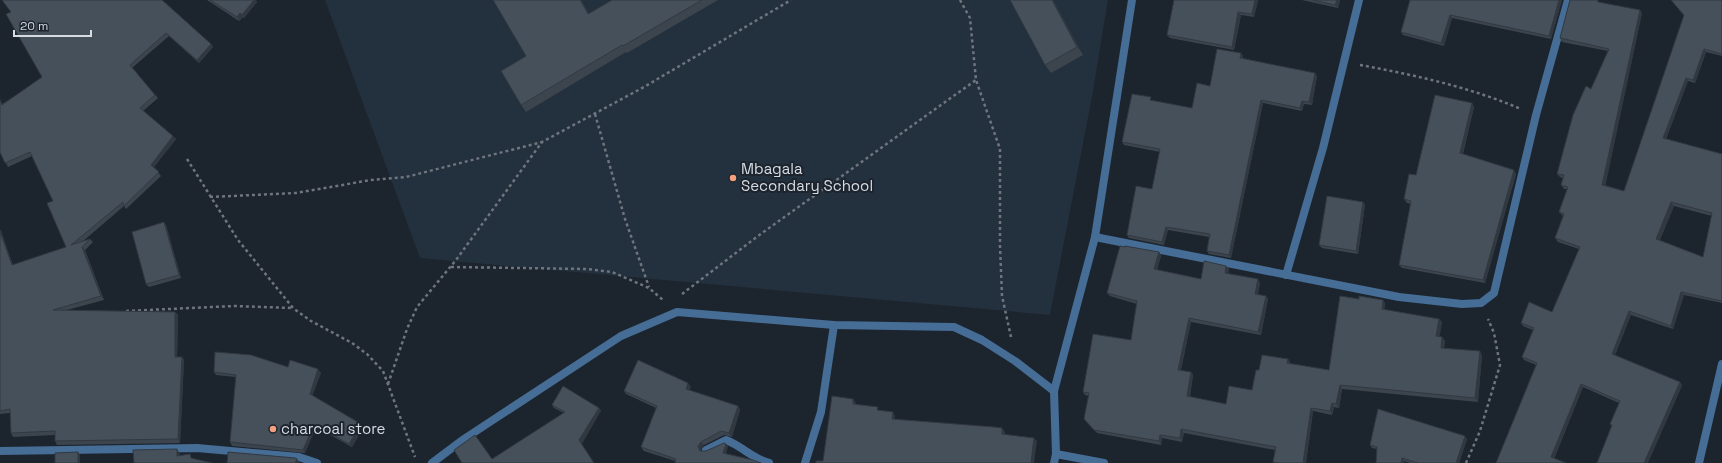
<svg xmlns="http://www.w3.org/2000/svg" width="1722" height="463" viewBox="0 0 1722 463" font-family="'Space Grotesk',sans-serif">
<rect width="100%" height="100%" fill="#1c242e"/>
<!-- built -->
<path fill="#23303d" d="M325 0H1108L1092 97 1050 315 420 258Z"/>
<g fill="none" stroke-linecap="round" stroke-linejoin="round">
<!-- path -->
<g stroke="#6f757e" stroke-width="2.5" stroke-dasharray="3 3" stroke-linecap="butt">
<path d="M960 0 970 18 976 80 1000 149V246L1002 296 1011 337"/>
<path d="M1360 65C1415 75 1469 87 1521 109"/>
<path d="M595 114 625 219 649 287"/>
<path d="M187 159 238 240 293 308 311 321 352 343 367 354 383 371 415 457"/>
<path d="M210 197 296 193 371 180 406 177 542 142"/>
<path d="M451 267 587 269 612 272 649 288 663 300"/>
<path d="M682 294 758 236 976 80"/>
<path d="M126 311 234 306 292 308"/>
<path d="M388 384 407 329 417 307 456 260 542 142 644 87 791 0"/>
<path d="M1466 463 1480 431 1500 365 1494 333 1488 319"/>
</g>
<!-- street -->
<g stroke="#466d96" stroke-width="8">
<path d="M1095 237 1399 297 1462 304 1481 303 1494 293 1536 115 1568 0"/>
<path d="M1286 275 1323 148 1359 0"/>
<path d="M706 450 726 440C742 446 753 459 769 463"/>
<path d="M0 451 197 448 299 457 317 463"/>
<path d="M1056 454 1104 463"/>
<path d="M432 463 464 439 621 336 677 312 834 325 954 327 982 340 1015 361 1054 391"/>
<path d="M805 463 821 412 834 325"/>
<path d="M1054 463 1056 454 1054 391 1095 237 1132 0"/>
<path d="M1699 463 1722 364"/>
</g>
</g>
<!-- wall -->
<g fill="#3c454e" fill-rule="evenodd">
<path d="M162 0 211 44 213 47 199 63 169 36 132 68 158 98 143 111 176 139 154 167 161 176 126 209 124 206 82 242 90 239 93 242 85 250 104 300 67 310 175 312 178 315 177 357H182L184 360 180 443 57 445 55 441V435L13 437 11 433 10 413 0 414V230L13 265 66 247 53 201 32 156 8 167 1 154H0V99L2 104Z"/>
<path d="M207 0H255L257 2 244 18 243 17 239 21Z"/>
<path d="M493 0H581L589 14 612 0H718L627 53 626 52 526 112 521 105 526 56Z"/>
<path d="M1010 0H1053L1083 55 1051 73 1045 65Z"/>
<path d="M1258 0 1254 17 1241 15 1234 50 1170 38 1167 35Z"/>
<path d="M1302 0H1340L1338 8Z"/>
<path d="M1410 0H1562L1551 39 1452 18 1444 46 1403 35 1401 32Z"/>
<path d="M1671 0H1722V56L1706 52 1695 83 1688 81 1666 139 1722 154V303L1684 295 1673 329 1631 315 1615 355 1680 382 1682 386 1612 427 1610 424 1619 403 1583 387 1554 459 1496 463 1536 365 1524 360 1522 357 1533 330 1523 326 1521 323 1552 312 1579 249 1558 242 1555 238 1563 216 1559 212 1567 189H1564L1561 185 1563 178 1560 177 1557 174 1591 89 1608 51 1562 42 1560 38 1600 2 1642 13 1605 185 1624 191 1684 16ZM1674 206 1712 216 1703 257 1660 240Z"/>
<path d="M1241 53 1243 56V58L1317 76 1312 105 1304 104 1302 111 1263 103 1231 258 1209 254 1207 251 1209 237 1168 230 1164 245 1129 238 1127 235 1152 189 1160 152 1124 145 1122 142 1192 108 1210 86Z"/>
<path d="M1472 103 1474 107 1463 154 1516 174 1485 283 1402 268 1399 265 1411 204 1407 203 1404 199 1416 175Z"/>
<path d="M1363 202 1365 205 1358 254 1322 248 1319 245Z"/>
<path d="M166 225 181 278 149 287 146 284Z"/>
<path d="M1125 247 1159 252 1161 256 1157 270 1201 279 1226 266 1229 269 1228 274 1260 283 1258 294 1266 296 1268 299 1261 335 1191 322 1181 370 1191 372 1193 375 1190 397 1226 404 1252 390 1259 370 1288 359 1290 362V364L1329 370 1359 299 1383 300 1385 303 1384 310 1439 319 1442 322 1439 337H1442L1445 341 1444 348 1482 355 1478 402 1342 389 1339 408 1334 407 1332 415 1313 411 1306 463H1274L1273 462 1275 450 1184 433 1182 442 1162 438 1161 445 1097 433 1084 419 1089 396 1085 395 1083 392 1131 340 1137 304 1110 296 1107 293Z"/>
<path d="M288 367 321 373 312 395 363 428 352 447 316 427 305 453 232 446 230 442 236 377 216 375 214 372Z"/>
<path d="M691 387 689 390 738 406 740 410 732 437 724 435 704 445 701 449V451H706L726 444 728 447 675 461 644 451 641 447 656 408 626 394 624 391Z"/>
<path d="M552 405 599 408 601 411 492 459 564 413 554 408Z"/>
<path d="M1467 439 1459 463H1410L1404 461 1377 449 1372 448 1370 445Z"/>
</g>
<!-- shaded-wall -->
<g fill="#313840">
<path d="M254 0H255L257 2 244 18 242 15Z"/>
<path d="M1052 0H1053L1083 55 1077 47Z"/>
<path d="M1255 0H1258L1254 17 1252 14Z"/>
<path d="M1337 0H1340L1338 8 1335 5Z"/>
<path d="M1559 0H1562L1551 39 1549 36Z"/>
<path d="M1640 10 1642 13 1605 188 1602 185Z"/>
<path d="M1238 12 1241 15 1234 50 1232 47Z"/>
<path d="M240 13 243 17 239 21 237 17Z"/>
<path d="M1450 15 1452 18 1444 46 1441 43Z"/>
<path d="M211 44 213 47 199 63 197 60Z"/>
<path d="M1704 49 1706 52 1695 83 1693 80Z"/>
<path d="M1241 53 1243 56 1242 61 1240 58Z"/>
<path d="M1315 73 1317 76 1312 105 1309 102Z"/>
<path d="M1686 78 1688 81 1665 141 1663 138Z"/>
<path d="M1261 100 1263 103 1231 258 1229 255Z"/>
<path d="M1302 101 1304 104 1302 111 1300 108Z"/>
<path d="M1472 103 1474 107 1462 156 1460 153Z"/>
<path d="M173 136 176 139 153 168 151 165Z"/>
<path d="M1514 170 1516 174 1485 283 1483 280Z"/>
<path d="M1363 202 1365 205 1358 254 1356 251Z"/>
<path d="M1671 202 1674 206 1659 242 1656 239Z"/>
<path d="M164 222 166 225 181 278 179 275Z"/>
<path d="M1166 227 1168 230 1164 245 1162 242Z"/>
<path d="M0 230H1L14 269 12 265 0 232Z"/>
<path d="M82 247 85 250 104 300 101 296Z"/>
<path d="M1159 252 1161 256 1156 273 1154 269Z"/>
<path d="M1226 266 1229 269 1227 276 1225 273Z"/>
<path d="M1258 279 1260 283 1257 297 1255 294Z"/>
<path d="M1681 292 1684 295 1673 329 1671 326Z"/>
<path d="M1266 296 1268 299 1261 335 1258 332Z"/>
<path d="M1383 300 1385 303 1384 313 1382 309Z"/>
<path d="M1629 311 1631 315 1614 357 1612 354Z"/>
<path d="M175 312 178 315 177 361 175 357Z"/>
<path d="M1189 318 1191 322 1180 373 1178 370Z"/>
<path d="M1439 319 1442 322 1439 340 1436 336Z"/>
<path d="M1442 337 1445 341 1443 351 1441 348Z"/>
<path d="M1480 351 1482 355 1478 402 1475 398Z"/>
<path d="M182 357 184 360 180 443 178 439Z"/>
<path d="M1288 359 1290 362 1289 367 1287 363Z"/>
<path d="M318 369 321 373 312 397 310 394Z"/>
<path d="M1191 372 1193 375 1189 400 1187 396Z"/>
<path d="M1680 382 1682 386 1648 463H1644Z"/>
<path d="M688 383 691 387 688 392 686 389Z"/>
<path d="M1581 384 1583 387 1553 461 1551 457Z"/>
<path d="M1340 385 1342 389 1339 408 1336 404Z"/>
<path d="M853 399 856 403 855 408 853 404Z"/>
<path d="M1332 403 1334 407 1332 415 1330 411Z"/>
<path d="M738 406 740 410 732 437 729 433Z"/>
<path d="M599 408 601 411 582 444 579 440Z"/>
<path d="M1311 408 1313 411 1306 463H1303Z"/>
<path d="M893 412 895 416 894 423 892 419Z"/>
<path d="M314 424 316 427 305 453 303 450Z"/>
<path d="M361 424 363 428 352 447 349 444Z"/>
<path d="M1002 428 1005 432V437L1002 434Z"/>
<path d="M1181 429 1184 433 1182 442 1180 438Z"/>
<path d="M1160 435 1162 438 1161 445 1159 441Z"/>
<path d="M1465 436 1467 439 1459 463H1456Z"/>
<path d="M1034 438 1037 441 1034 463H1031Z"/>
<path d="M701 442 704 445 701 449 703 454 700 451 698 446Z"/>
<path d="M726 444 728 447 725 457 723 453Z"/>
<path d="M177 449 180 454V460L177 456Z"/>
<path d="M78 452 80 455V463H78Z"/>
<path d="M1402 458 1404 461V463H1401Z"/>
<path d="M297 459 300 463H295Z"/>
</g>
<!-- building -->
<g fill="#46505b" stroke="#313840" fill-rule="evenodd">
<path d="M2 0H162L211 44 197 60 166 33 130 65 155 95 140 108 173 136 151 165 159 172 124 206 123 202 71 245 90 239 82 247 101 296 53 310 175 312V357H182L178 439 55 441V431L11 433 10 409 0 411V232L12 265 66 247 47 203 53 201 30 152 5 163 0 152V101L2 105 42 77 6 14 11 12Z"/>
<path d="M210 0H254L242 15 240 13 237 17Z"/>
<path d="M493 0H580L588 14 612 0H702L623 46 622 45 521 105 501 71 526 56Z"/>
<path d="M1010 0H1052L1077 47 1045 65Z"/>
<path d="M1174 0H1255L1252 14 1238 12 1232 47 1167 35Z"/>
<path d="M1313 0H1337L1335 5Z"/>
<path d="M1410 0H1559L1549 36 1450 15 1441 43 1401 32Z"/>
<path d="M1570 0H1598V2L1640 10 1602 185 1624 191 1684 15 1671 0H1722V54L1704 49 1693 80 1686 78 1663 138 1722 154V301L1681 292 1671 326 1629 311 1612 354 1680 382 1644 463H1597L1612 425 1610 424 1620 401 1581 384 1551 457 1566 463H1496L1537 363 1522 357 1534 328 1521 323 1529 302 1552 312 1580 247 1555 238 1564 214 1559 212 1568 187 1561 185 1564 175 1557 174 1573 115 1586 86 1591 89 1609 49 1560 38ZM1671 202 1712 213 1703 257 1656 239Z"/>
<path d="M1217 49 1241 53 1240 58 1315 73 1309 102 1302 101 1300 108 1261 100 1229 255 1207 251 1210 234 1166 227 1162 242 1127 235 1136 186 1152 189 1160 149 1122 142 1132 94 1151 97 1150 100 1192 108 1197 83 1210 86Z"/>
<path d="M1435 95 1472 103 1460 153 1514 170 1483 280 1399 265 1411 201 1404 199 1409 174 1416 175Z"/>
<path d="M1327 196 1363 202 1356 251 1319 245Z"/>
<path d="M164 222 179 275 146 284 132 232Z"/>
<path d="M1120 246 1125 247V246L1159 252 1154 269 1201 279 1204 261 1226 266 1225 273 1258 279 1255 294 1266 296 1258 332 1189 318 1178 370 1191 372 1187 396 1226 404 1229 386 1252 390 1256 370H1259L1262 355 1288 359 1287 363 1329 370 1340 296 1359 299V296L1383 300 1382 309 1439 319 1436 336 1442 337 1441 348 1480 351 1475 398 1340 385 1336 404 1332 403 1330 411 1311 408 1303 463H1280L1273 462 1276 447 1181 429 1180 438 1160 435 1159 441 1094 430 1084 419 1089 393 1083 392 1093 334 1131 340 1137 301 1107 293Z"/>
<path d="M215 352 251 355 288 367 290 360 318 369 310 394 361 424 349 444 314 424 303 450 230 442 236 375 214 372Z"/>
<path d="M638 360 688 383 686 389 738 406 729 433 721 431 701 442 698 446 700 451H706L724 443 726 444 723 453 753 460 761 463H675L676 459 641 447 657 406 624 391Z"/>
<path d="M563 386 599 408 579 440 594 463H462L454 450 475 435 492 459 565 412 552 405Z"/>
<path d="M832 396 853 399V404L878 407 877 410 893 412 892 419 994 427 1002 428V434L1034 438 1031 463H816V461H823Z"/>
<path d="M1378 409 1465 436 1456 463H1418L1402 458 1401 463H1376L1377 447 1370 445Z"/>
<path d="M177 449V456L190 454 191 458 212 463H134L133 450Z"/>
<path d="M78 452V463H55V453Z"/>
<path d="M228 452 295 458 297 459 295 463H227Z"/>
</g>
<!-- markers -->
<g fill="#f3a081" stroke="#1c242e" stroke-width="1.5">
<circle cx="733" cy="178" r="4"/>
<circle cx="273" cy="429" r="4"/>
</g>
<g text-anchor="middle" stroke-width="4" stroke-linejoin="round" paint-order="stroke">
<!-- poi labels -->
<g font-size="15" fill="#d7dce3" stroke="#1c242e" text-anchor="start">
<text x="741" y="174">Mbagala<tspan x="741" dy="17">Secondary School</tspan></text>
<text x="281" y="434">charcoal store</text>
</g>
</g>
<!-- scale -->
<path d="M14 30v6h77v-6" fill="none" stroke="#d7dce3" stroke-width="2"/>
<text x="20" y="30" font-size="12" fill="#d7dce3" stroke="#1c242e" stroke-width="3" paint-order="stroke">20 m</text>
</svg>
